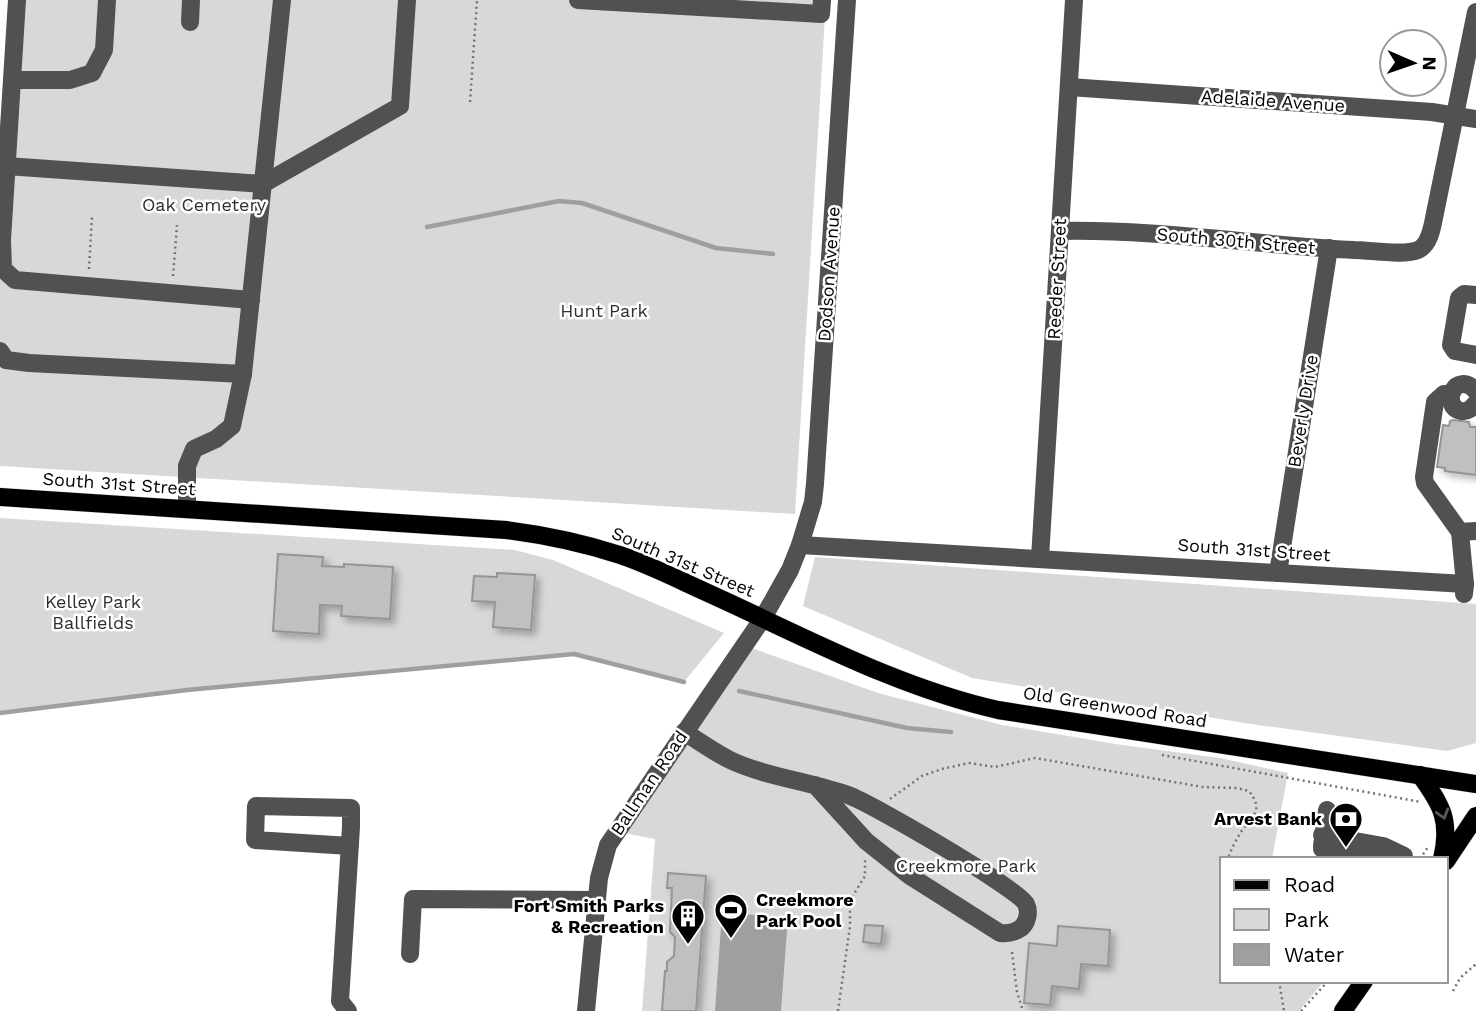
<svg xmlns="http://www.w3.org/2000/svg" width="1476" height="1011" viewBox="0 0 1476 1011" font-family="'Work Sans',sans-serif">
<defs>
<filter id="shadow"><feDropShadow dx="4.5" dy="4.5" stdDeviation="3.5" flood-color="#0004"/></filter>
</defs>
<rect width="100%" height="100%" fill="#fff"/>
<!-- green -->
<g fill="#d8d8d8">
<path d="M9 0H826L795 514 0 466V129Z"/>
<path d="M0 518 515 550 553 560 724 633 684 682 574 654 187 690 0 713Z"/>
<path d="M815 557 1476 604V743L1447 751 1251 724 972 678 803 606Z"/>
<path d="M743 645 878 693 1002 725 1122 745 1220 758 1288 773 1272 859H1222V981H1324L1299 1011H642L655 839 624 833Z"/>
</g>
<!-- water -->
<path fill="#9f9f9f" d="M722 913 788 917 781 1011H715Z"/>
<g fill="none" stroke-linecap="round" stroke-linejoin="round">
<!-- stream -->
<g stroke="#9f9f9f" stroke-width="4.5">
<path d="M427 227 559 201 582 203 716 248 773 254"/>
<path d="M739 691 907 728 951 732"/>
<path d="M0 713 187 690 574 654 684 682"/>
</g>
</g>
<!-- building -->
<g fill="#c0c0c0" stroke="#959595" stroke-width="2" filter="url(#shadow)">
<path d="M1453 420 1469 422 1470 427H1476V475L1445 471V468L1437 467 1443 425 1449 426 1450 421Z"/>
<path d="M278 554 323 557 322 566 344 567V564L393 567 390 619 341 616 342 606 320 605 319 634 273 631Z"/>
<path d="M497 573 535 575 531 630 493 627 495 602 472 601 474 576 497 577Z"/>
<path d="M668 873 706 876 696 1011H662L665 971H667V962L674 956 675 937 670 932 672 888H667Z"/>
<path d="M865 925 883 926 881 944 863 942Z"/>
<path d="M1058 926 1110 930 1108 966 1081 964 1079 989 1052 986 1050 1005 1024 1003 1029 943 1057 946Z"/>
</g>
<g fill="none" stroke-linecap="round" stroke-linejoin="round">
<defs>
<g id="major">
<path d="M0 497 506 530C545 535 583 543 620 555 650 565 679 580 708 593 803 636 896 687 998 710L1476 784"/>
<path d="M1420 775C1442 805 1451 821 1442 859"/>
<path d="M1446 861 1476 816"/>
<path d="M1343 1011 1364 981"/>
</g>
</defs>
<!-- major casing -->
<use href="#major" stroke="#dbdbdb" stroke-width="19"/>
<!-- path -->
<g stroke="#737373" stroke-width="2.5" stroke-dasharray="2 3.5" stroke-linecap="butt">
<path d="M470 102 477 0"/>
<path d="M89 269 92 217"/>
<path d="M173 276 177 225"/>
<path d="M1162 755 1421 802"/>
<path d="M890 799 922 776 942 769 969 763 995 767 1035 758 1203 787 1237 788 1249 791C1264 811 1253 815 1241 832 1236 840 1231 849 1228 859"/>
<path d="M1420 859 1428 847"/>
<path d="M1222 874V912"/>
<path d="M1012 952 1017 992 1023 1011"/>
<path d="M1279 981 1284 1011"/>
<path d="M1453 991 1460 978 1476 964"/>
<path d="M838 1011 850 926V900L865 876V859"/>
<path d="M1301 1011 1328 981"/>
</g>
<!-- minor -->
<g stroke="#515151" stroke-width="18">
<path d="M17 0 2 240 3 269 15 280 251 300"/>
<path d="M578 0 821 14 822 0"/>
<path d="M190 22 191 0"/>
<path d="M12 80H70L92 73 104 50 107 0"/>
<path d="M1069 87 1432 112 1476 119"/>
<path d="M6 166 263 184 400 106 407 0"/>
<path d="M1060 231C1158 229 1256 245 1354 250 1370 250 1404 256 1418 250 1429 245 1432 229 1434 218L1476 12"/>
<path d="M1476 295 1464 294 1459 298 1451 345 1455 351 1476 355"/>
<path d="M0 351 6 360 29 363 243 374"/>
<path d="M1476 391C1455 369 1440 406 1461 411 1468 412 1472 408 1476 403"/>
<path d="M1451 394H1444L1435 402 1424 477 1425 483 1460 532"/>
<path d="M187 509V466L194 449 216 439 232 426 243 374 282 0"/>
<path d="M800 545 1465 584 1464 594"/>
<path d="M1040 558 1074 0"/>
<path d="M1278 573 1329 248"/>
<path d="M1465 584 1460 532 1476 531"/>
<path d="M684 732C699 741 714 752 730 760 763 776 812 782 848 795 871 803 1019 889 1026 904 1030 912 1027 923 1021 928 1014 933 1008 934 1000 933L910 876 866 841 815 785"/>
<path d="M1322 835 1383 846 1404 856"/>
<path d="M1322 846 1327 810"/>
<path d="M1322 849 1377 859"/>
<path d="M410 954 413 899 597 900"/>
<path d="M348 1011 340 1001 351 827V808L256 806 255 840 350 846"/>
<path d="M586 1011 599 878 608 845 763 618 790 570 800 545 813 502 815 484 847 0"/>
</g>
<!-- major -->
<use href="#major" stroke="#000" stroke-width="18"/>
</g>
<!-- one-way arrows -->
<defs><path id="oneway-chevron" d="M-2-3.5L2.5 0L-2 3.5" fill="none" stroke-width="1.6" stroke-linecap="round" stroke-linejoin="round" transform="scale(1.75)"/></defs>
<use stroke="#595959" href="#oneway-chevron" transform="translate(1443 814) rotate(73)"/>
<!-- icons -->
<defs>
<symbol id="bank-pin" viewBox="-11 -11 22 30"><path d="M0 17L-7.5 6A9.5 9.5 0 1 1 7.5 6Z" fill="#000" stroke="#fff"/><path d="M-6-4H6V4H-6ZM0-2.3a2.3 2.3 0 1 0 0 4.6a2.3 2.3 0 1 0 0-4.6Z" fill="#fff"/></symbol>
<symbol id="stadium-pin" viewBox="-11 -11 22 30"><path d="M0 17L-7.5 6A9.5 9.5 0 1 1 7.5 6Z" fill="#000" stroke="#fff"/><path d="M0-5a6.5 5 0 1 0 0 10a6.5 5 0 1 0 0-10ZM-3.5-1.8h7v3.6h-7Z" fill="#fff"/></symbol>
<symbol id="building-pin" viewBox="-11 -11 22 30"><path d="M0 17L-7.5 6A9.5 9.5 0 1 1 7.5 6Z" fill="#000" stroke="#fff"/><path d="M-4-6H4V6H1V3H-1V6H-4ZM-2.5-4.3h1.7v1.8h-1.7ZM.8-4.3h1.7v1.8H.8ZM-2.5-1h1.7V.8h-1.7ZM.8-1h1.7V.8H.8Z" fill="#fff"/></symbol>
</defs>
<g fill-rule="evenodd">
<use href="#bank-pin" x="1327" y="800" width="38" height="52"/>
<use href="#stadium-pin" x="712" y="891" width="38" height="52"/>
<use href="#building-pin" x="669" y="897" width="38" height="52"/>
</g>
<g text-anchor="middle" stroke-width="5" stroke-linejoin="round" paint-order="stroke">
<!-- street labels -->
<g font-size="18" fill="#000" stroke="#fff">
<text transform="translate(1273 101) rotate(4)" y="6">Adelaide Avenue</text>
<text transform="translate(1236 241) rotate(5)" y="6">South 30th Street</text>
<text transform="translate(829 274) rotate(-86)" y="6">Dodson Avenue</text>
<text transform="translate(1057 279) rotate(-87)" y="6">Reeder Street</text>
<text transform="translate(1303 411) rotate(-81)" y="6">Beverly Drive</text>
<text transform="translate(119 484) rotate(4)" y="6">South 31st Street</text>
<text transform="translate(1254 550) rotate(4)" y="6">South 31st Street</text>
<text transform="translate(683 562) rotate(23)" y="6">South 31st Street</text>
<text transform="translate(1115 707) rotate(9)" y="6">Old Greenwood Road</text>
<text transform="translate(649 783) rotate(-56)" y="6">Ballman Road</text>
</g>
<!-- park labels -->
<g font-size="18" fill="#2f2f2f" stroke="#fff">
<text x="204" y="211">Oak Cemetery</text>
<text x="604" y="317">Hunt Park</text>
<text x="93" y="608">Kelley Park<tspan x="93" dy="21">Ballfields</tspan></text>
<text x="966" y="872">Creekmore Park</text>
</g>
<!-- poi labels -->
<g font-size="18" font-weight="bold" fill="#000" stroke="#fff" text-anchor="end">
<text x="1322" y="825">Arvest Bank</text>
<text x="756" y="906" text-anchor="start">Creekmore<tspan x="756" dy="21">Park Pool</tspan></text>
<text x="664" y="912">Fort Smith Parks<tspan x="664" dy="21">&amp; Recreation</tspan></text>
</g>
</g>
<!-- legend -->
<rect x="1220" y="857" width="228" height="126" fill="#ffffff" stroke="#999999" stroke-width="2"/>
<rect x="1234" y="880" width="35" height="10" fill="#000000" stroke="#999999" stroke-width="2"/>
<text x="1284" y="892" font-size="21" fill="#000000">Road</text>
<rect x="1234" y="909" width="35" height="21" fill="#d8d8d8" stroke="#999999" stroke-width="2"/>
<text x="1284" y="927" font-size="21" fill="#000000">Park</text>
<rect x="1234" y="944" width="35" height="21" fill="#9f9f9f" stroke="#999999" stroke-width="2"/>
<text x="1284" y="962" font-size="21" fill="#000000">Water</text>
<!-- north arrow -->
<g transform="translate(1413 63) rotate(92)"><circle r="33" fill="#ffffff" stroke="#999999" stroke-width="2"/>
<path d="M0-5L12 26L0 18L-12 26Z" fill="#000000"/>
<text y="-10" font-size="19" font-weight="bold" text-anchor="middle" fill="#000000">N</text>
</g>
</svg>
